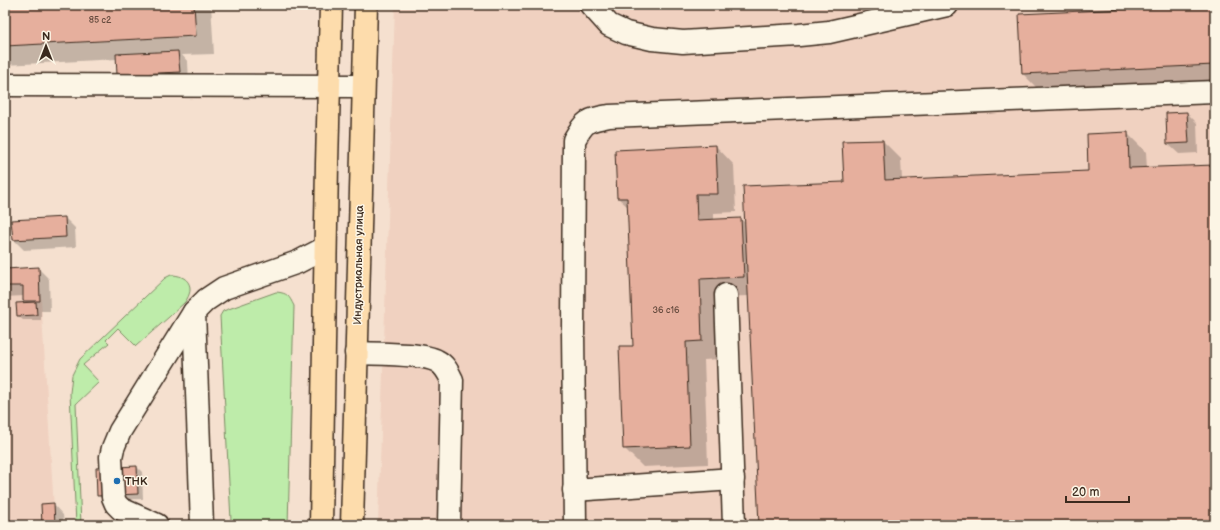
<svg xmlns="http://www.w3.org/2000/svg" width="1220" height="530" viewBox="0 0 1220 530" font-family="'Balsamiq Sans',sans-serif">
<rect width="100%" height="100%" fill="#f5e0cf"/>
<filter id="ink" filterUnits="userSpaceOnUse"><feTurbulence type="fractalNoise" baseFrequency=".025" numOctaves="2"/><feDisplacementMap in="SourceGraphic" scale="8" xChannelSelector="R" yChannelSelector="G"/><feConvolveMatrix kernelMatrix="1 2 1 2 8 2 1 2 1" color-interpolation-filters="sRGB"/></filter>
<g filter="url(#ink)">
<!-- built -->
<g fill="#f0d1c0">
<path d="M395 5H1215V525H378Z"/>
<path d="M39 267 55 525H5V269Z"/>
</g>
<!-- green -->
<g fill="#beecaa" stroke="#7c8b64">
<path d="M171 275C188 275 196 287 185 302 180 307 174 312 169 317 158 327 147 336 136 346L118 328 106 340 109 343 83 365 99 382 76 404 81 525H76L70 393 72 375 80 359 165 278Z"/>
<path d="M276 292C288 293 289 296 294 306L288 525H232L231 520 220 316 223 311Z"/>
</g>
<!-- shadow -->
<g fill="#0003">
<path d="M5 5H211L214 54 182 55 188 62 189 82 118 75 117 59 5 65Z"/>
<path d="M1211 6 1215 10V84L1041 92 1023 74Z"/>
<path d="M1187 113 1197 123 1198 153 1179 154 1168 144Z"/>
<path d="M1127 133 1146 152 1147 169 1215 166V525H760L749 296 718 297 720 359 704 360 708 464 643 467 624 448 634 347 629 208 618 198 716 146 734 165 736 212 714 213V220L741 219 746 224 845 183 883 141 901 159 902 180 1090 172Z"/>
<path d="M65 218 75 228 76 247 24 250 14 240Z"/>
<path d="M38 268 49 279 50 311H41V320H23L17 315 27 304 24 301V296L5 297V270Z"/>
<path d="M137 467 142 472 143 499 103 500 98 495Z"/>
<path d="M53 504 63 515 64 525H43Z"/>
</g>
<!-- building -->
<g fill="#e6af9d" stroke="#3b2a1e">
<path d="M5 5H194L196 36 5 46Z"/>
<path d="M1212 5 1214 65 1022 74 1019 14Z"/>
<path d="M178 51 180 72 117 75 116 54Z"/>
<path d="M1187 112 1189 143 1167 144 1166 113Z"/>
<path d="M1128 132 1129 168 1215 165V525H759L743 186 844 182 842 141 883 140 885 180 1088 171 1087 134Z"/>
<path d="M716 145 718 194H696L697 220 741 218 744 277 700 279 702 341 686 342 690 446 623 449 619 346H633L627 198H617L615 150Z"/>
<path d="M65 217 66 237 13 240 11 220Z"/>
<path d="M39 267 40 301H23V286H5V269Z"/>
<path d="M36 302 37 315 17 316 16 303Z"/>
<path d="M137 466 138 494 97 496 96 468Z"/>
<path d="M54 503 55 525H42L41 504Z"/>
</g>
<g fill="none" stroke-linecap="round" stroke-linejoin="round">
<defs>
<g id="minor">
<path d="M591 5 609 25 626 33 652 39 683 42 799 35 829 32 947 5"/>
<path d="M5 85 363 86"/>
<path d="M726 295 734 525"/>
<path d="M194 312 202 525"/>
<path d="M356 353C375 354 423 353 437 361 445 365 448 372 452 380L449 525"/>
<path d="M574 490 733 479"/>
<path d="M157 525 121 509 116 504 113 497 111 457 113 448 120 431 194 312 206 300 224 288 298 262 325 248"/>
<path d="M575 525 573 331 574 140C585 120 588 120 609 116L1215 92"/>
</g>
<g id="major">
<path d="M321 525 327 164 331 5"/>
<path d="M352 525 366 5"/>
</g>
</defs>
<!-- minor casing -->
<use href="#minor" stroke="#3b2a1e" stroke-width="25"/>
<!-- major casing -->
<use href="#major" stroke="#3b2a1e" stroke-width="25"/>
<!-- minor -->
<use href="#minor" stroke="#fcf5e5" stroke-width="22"/>
<!-- major -->
<use href="#major" stroke="#fddcac" stroke-width="22"/>
</g>
</g>
<!-- markers -->
<circle fill="#1f6fb2" stroke="#fcf5e5" stroke-width="1.5" cx="117" cy="481" r="4"/>
<g text-anchor="middle" stroke-width="3" stroke-linejoin="round" paint-order="stroke">
<!-- number labels -->
<g font-size="9" fill="#664b3e">
<text x="100" y="23">85 с2</text>
<text x="666" y="313">36 с16</text>
</g>
<!-- street labels -->
<g font-size="11" fill="#3b2a1e" stroke="#fcf5e5">
<text transform="translate(358 265) rotate(-89)" y="4">Индустриальная улица</text>
</g>
<!-- poi labels -->
<g font-size="11" font-weight="bold" fill="#3b2a1e" stroke="#fcf5e5" text-anchor="start">
<text x="125" y="485">ТНК</text>
</g>
</g>
<!-- margin -->
<rect width="1220" height="530" fill="none" stroke="#fcf5e5" stroke-width="20"/>
<rect x="10" y="10" width="1200" height="510" fill="none" stroke="#3b2a1e" stroke-width="1.5" filter="url(#ink)"/>
<!-- north arrow -->
<g transform="translate(46 46)" stroke="#fcf5e5" stroke-width="3" paint-order="stroke">
<path d="M0-3L7 15L0 10L-7 15Z" fill="#3b2a1e"/>
<text y="-6" font-size="11" font-weight="bold" text-anchor="middle" fill="#3b2a1e">N</text>
</g>
<!-- scale -->
<path d="M1066 496v6h63v-6" fill="none" stroke="#3b2a1e" stroke-width="2"/>
<text x="1072" y="496" font-size="12" fill="#3b2a1e" stroke="#fcf5e5" stroke-width="3" paint-order="stroke">20 m</text>
</svg>
